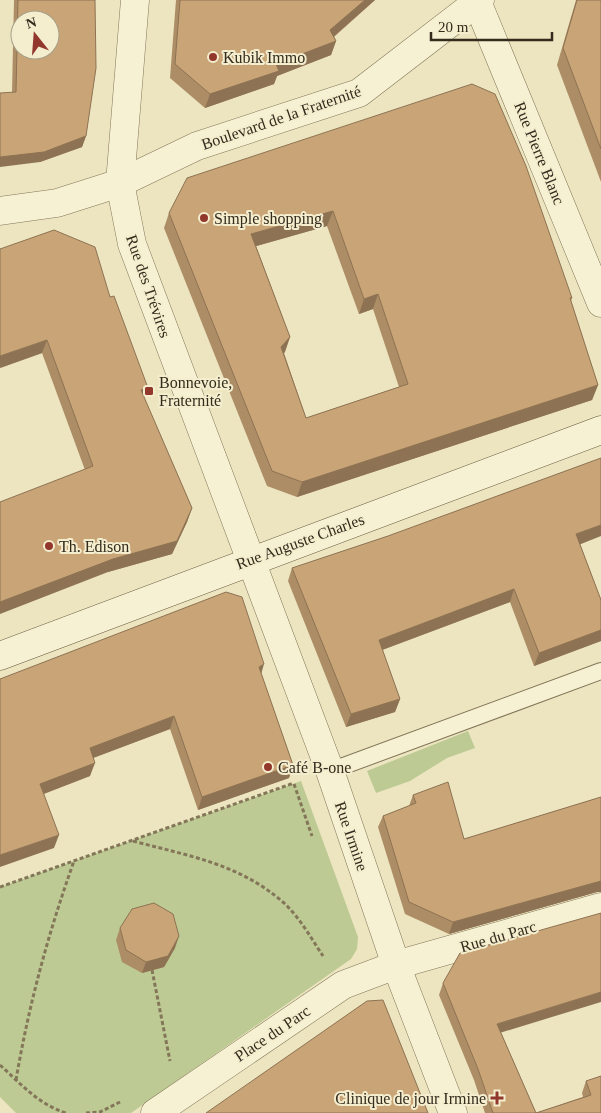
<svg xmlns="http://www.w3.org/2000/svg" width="601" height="1113" viewBox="0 0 601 1113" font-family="Georgia,serif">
<rect width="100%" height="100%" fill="#ece5c0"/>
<!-- green -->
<g fill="#bdca94">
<path d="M468 731 475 748 447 758 410 781 376 793 367 771Z"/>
<path d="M301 781 358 937 357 949 351 959 131 1113H16L0 1097V887Z"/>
</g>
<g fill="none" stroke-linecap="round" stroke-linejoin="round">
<defs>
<path id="lane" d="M330 771 601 671"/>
<g id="street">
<path d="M135 0 120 183 132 244 330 771 396 965 453 1113"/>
<path d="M478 4 601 303"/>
<path d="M0 211 57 203 120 183 197 146 359 93 480 0"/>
<path d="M155 1113 343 985 396 965 601 907"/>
</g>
<path id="secondary" d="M0 656 601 430"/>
</defs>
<!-- lane casing -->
<use href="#lane" stroke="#847659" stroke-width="18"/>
<!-- street casing -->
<use href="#street" stroke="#847659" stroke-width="29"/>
<!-- secondary casing -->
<use href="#secondary" stroke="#66563c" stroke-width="29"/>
<!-- path -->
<g stroke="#847659" stroke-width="3" stroke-dasharray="4 2.5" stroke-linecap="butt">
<path d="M294 784 312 836"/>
<path d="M133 841C189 856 240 864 284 903 300 918 311 938 323 956"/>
<path d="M0 887 294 783"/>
<path d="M152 970 170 1061"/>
<path d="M0 1065C21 1084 38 1104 66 1113"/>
<path d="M16 1080C29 1004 48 934 74 861"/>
<path d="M86 1113 100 1112 120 1102"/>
</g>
<!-- lane -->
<use href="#lane" stroke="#f7f1d3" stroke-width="16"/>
<!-- street -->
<use href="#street" stroke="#f7f1d3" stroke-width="28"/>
<!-- secondary -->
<use href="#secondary" stroke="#f7f1d3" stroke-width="28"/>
</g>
<!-- wall -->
<g fill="#ad8d66" fill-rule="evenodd">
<path d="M14 0H95L86 136 82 147 40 162 12 92Z"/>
<path d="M176 0H375L334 37 336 41 331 55 277 76 274 84 205 108 170 78Z"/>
<path d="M576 0H601V182L557 65Z"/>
<path d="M472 84 572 298 571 301 598 385 592 400 297 497 267 486 164 228 169 213ZM327 226 359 314 373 309 399 387 306 418 284 353 290 337 256 246Z"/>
<path d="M110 297 144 398 192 508 187 522 172 554 108 572 85 470 42 353 0 368Z"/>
<path d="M580 544 601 600V641L534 666 510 602 382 650 400 699 395 712 346 727 288 581 292 568Z"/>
<path d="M261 673 293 765 289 778 198 810 170 729 93 758 90 776 44 794 54 848 0 679Z"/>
<path d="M413 795 464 839 601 797V892H597L449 934 405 914 378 827 383 816 409 806Z"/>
<path d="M120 928 175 948 164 967 142 973 122 962 116 940Z"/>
<path d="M443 983 501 1033 536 1113 583 1097 582 1093 586 1081 601 1113H485L474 1080 439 995Z"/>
</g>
<!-- shaded-wall -->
<g fill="#8d7353">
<path d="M365 0H375L325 44 330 30Z"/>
<path d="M336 41 331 55 277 76 274 84 205 108 210 94 276 64Z"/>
<path d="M86 136 82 147 40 162 0 167V157Z"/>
<path d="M333 211 327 226 246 249 251 234Z"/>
<path d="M378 294 373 309 359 314 364 299Z"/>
<path d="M290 337 285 352 276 362 281 347Z"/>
<path d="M47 340 42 353 0 368V356Z"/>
<path d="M598 385 592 400 297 497 302 482Z"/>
<path d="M148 388 143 401 141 390Z"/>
<path d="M192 508 187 522 172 554 108 572 0 614V602Z"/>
<path d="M601 525V536L571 548 576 534Z"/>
<path d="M514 589 510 602 374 653 379 640Z"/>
<path d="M601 630V641L534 666 539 653Z"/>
<path d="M264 664 260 678 259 667Z"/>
<path d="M400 699 395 712 346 727 351 714Z"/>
<path d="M174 716 170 729 85 761 90 748Z"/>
<path d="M95 763 90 776 35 797 40 784Z"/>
<path d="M293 765 289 778 198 810 202 797Z"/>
<path d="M59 835 54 848 0 867V855Z"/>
<path d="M601 881V892H597L449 934 453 922Z"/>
<path d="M179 936 175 948 164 967 142 973 146 962Z"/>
<path d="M601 992V1002L493 1035 497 1024Z"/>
</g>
<!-- building -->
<g fill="#c9a477" stroke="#8d7353" fill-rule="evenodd">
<path d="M18 0H95L96 68 86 136 44 152 0 157V93L16 92ZM20 20H50V50H20Z"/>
<path d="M180 0H365L330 30 336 41 276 64 279 71 210 94 175 64Z"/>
<path d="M577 0H601V149L563 48Z"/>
<path d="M472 84 495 94 526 166 572 298H570L598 385 302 482 272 471 169 213 187 178ZM333 211 364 299 378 294 408 384 306 418 281 347 290 337 251 234Z"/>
<path d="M54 230 95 247 110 297 114 296 148 388 141 390 192 508 177 541 113 559 0 602V502L93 466 47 340 0 356V249Z"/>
<path d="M601 458V525L576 534 601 600V630L539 653 514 589 379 640 400 699 351 714 292 568 388 536Z"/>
<path d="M226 592 242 597 264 664 259 667 293 765 202 797 174 716 90 748 95 763 40 784 59 835 0 855V679Z"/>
<path d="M448 782 464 839 601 797V881L453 922 409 902 383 816 416 803 413 795Z"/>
<path d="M154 903 173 914 179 936 168 956 146 962 126 950 120 928 132 909Z"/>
<path d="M601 913V992L497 1024 536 1113 591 1095 586 1081 601 1076V1113H493L478 1069 443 983 460 953Z"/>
<path d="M383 1000 428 1113H206L367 1001Z"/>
</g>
<!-- markers -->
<g fill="#92372b" stroke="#f4eecf" stroke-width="2">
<circle cx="213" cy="57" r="5"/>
<circle cx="204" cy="218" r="5"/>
<rect x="144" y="386" width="10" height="10" rx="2.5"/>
<circle cx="49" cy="546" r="5"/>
<circle cx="268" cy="767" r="5"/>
<path d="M494.5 1090.5h5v5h5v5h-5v5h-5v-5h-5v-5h5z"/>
</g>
<g text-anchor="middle" stroke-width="4" stroke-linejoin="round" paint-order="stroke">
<!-- poi labels -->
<g font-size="16" fill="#342b1d" stroke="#f4eecf" text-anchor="start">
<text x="223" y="63">Kubik Immo</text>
<text x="214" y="224">Simple shopping</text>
<text x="159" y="388">Bonnevoie,<tspan x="159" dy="18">Fraternité</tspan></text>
<text x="59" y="552">Th. Edison</text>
<text x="278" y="773">Café B-one</text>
<text x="486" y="1104" text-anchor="end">Clinique de jour Irmine</text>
</g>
<!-- street labels -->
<g font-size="16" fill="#342b1d" stroke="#f4eecf">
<text transform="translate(281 117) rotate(-19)" y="6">Boulevard de la Fraternité</text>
<text transform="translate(540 153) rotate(68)" y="6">Rue Pierre Blanc</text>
<text transform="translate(149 286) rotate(71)" y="6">Rue des Trévires</text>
<text transform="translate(300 541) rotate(-20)" y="6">Rue Auguste Charles</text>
<text transform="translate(352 836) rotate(71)" y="6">Rue Irmine</text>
<text transform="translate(498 936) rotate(-16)" y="6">Rue du Parc</text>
<text transform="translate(272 1033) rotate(-34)" y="6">Place du Parc</text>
</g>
</g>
<!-- north arrow -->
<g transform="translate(35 35) rotate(343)"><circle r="24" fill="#f4eecf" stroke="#a7a088"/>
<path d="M0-4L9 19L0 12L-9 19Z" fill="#92372b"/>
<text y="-8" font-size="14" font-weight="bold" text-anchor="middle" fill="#342b1d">N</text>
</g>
<!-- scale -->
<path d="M431 32v8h121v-8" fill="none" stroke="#342b1d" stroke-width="2.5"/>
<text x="438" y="32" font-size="15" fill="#342b1d" stroke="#f4eecf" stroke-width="4" paint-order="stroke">20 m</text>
</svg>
